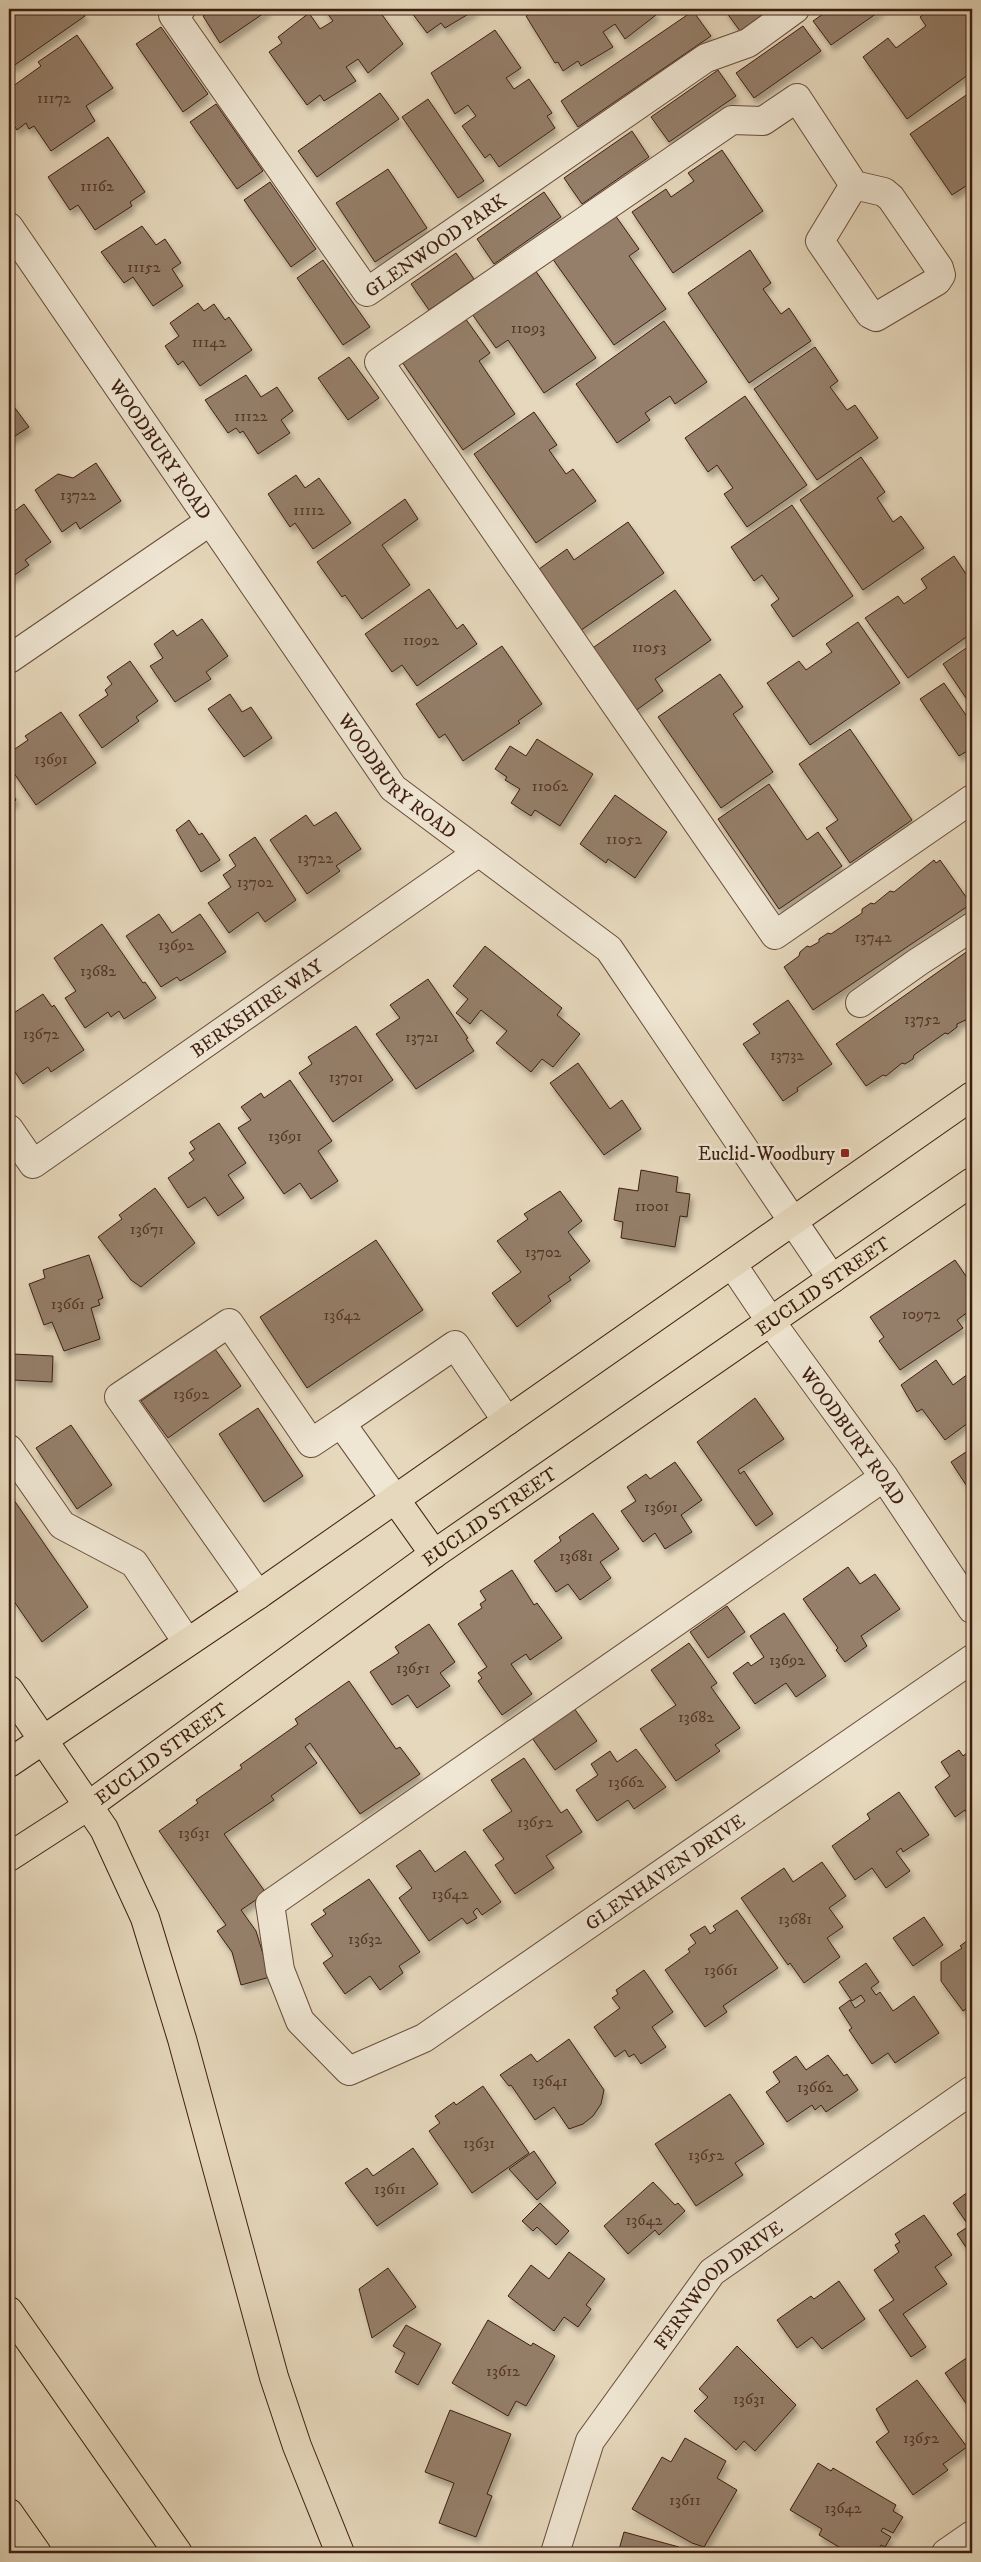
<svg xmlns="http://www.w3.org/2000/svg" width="981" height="2562" viewBox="0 0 981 2562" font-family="'IM FELL DW Pica',serif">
<defs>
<filter id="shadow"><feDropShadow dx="3" dy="5.5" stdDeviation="2.5" flood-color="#0004"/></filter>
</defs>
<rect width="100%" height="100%" fill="#e6d8bc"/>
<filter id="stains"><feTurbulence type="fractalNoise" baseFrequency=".004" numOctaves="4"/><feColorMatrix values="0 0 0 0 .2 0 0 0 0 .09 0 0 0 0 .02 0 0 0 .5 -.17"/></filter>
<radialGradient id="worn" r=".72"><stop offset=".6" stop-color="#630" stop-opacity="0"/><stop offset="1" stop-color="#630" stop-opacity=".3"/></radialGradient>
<!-- building -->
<g fill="#957f6a" stroke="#3e1e11" filter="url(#shadow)">
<path d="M9 9H80L85 16 12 67 9 62Z"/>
<path d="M214 9H270L220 43 203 16Z"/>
<path d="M324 9H378L403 44 368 73 358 59 346 67 356 81 324 101 320 95 307 105 269 52 282 43 278 37 309 13 320 29 333 21Z"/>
<path d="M409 9H477L445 28 441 23 427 33Z"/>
<path d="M537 9H652L656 15 625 39 615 24 603 32 613 47 581 66 578 61 563 71 558 62 555 63 526 16Z"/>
<path d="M724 9H771L740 31Z"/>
<path d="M830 9H883L831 45 813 21Z"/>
<path d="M931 9H962L972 22V72L907 119 863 57 888 38 896 48 926 26 920 17Z"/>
<path d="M693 11 711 36 578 127 561 101Z"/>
<path d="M803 26 821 51 754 98 736 73Z"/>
<path d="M161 27 208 94 183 112 136 44Z"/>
<path d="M495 30 521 68 506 78 514 89 529 79 552 113 547 116 555 128 499 167 490 154 485 158 462 126 476 116 468 105 455 114 431 73Z"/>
<path d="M77 35 113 88 86 106 95 121 51 151 34 126 29 129 26 123 17 130 9 118V89L41 66 38 62Z"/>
<path d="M718 70 736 96 669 142 651 117Z"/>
<path d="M972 91V182L952 195 910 134Z"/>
<path d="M380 93 399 119 317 177 298 151Z"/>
<path d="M428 99 484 181 458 198 402 117Z"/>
<path d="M216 104 263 171 237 189 190 122Z"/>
<path d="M632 131 649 157 582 204 564 178Z"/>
<path d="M108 137 145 192 130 202 132 206 95 230 78 205 70 210 48 177Z"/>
<path d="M722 150 763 211 673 273 632 212 666 189 671 197 694 181 688 173Z"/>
<path d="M388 169 427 228 375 262 336 203Z"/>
<path d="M270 182 316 249 291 267 244 200Z"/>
<path d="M544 192 561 217 494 264 477 239Z"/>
<path d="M615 215 639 249 629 256 666 309 614 345 552 258Z"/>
<path d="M142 226 156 245 165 239 181 263 172 269 183 286 153 306 133 277 124 283 101 252Z"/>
<path d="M750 250 771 283 763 289 781 314 789 308 811 341 749 383 688 293Z"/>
<path d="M456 253 474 279 429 310 411 284Z"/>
<path d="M323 260 370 327 343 345 297 278Z"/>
<path d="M535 270 596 358 544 393 508 340 496 348 472 314Z"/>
<path d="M198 303 204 311 214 304 225 320 229 317 252 350 200 386 183 361 178 365 165 346 179 336 170 323Z"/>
<path d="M465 318 490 353 479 361 515 414 463 450 402 362Z"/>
<path d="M664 321 707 382 675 404 670 396 645 413 650 420 617 443 576 384Z"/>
<path d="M815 347 838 381 830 387 847 410 855 405 878 438 817 480 754 389Z"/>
<path d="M349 357 379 398 348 420 318 378Z"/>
<path d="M246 375 261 397 277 387 293 411 281 420 290 433 258 454 243 431 240 433 236 428 228 433 205 400Z"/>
<path d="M745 396 807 485 747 527 724 494 733 488 717 465 708 472 685 438Z"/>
<path d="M9 400 29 427 9 440Z"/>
<path d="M534 412 557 445 549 450 566 474 573 469 596 501 536 543 474 454Z"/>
<path d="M861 457 885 492 877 498 893 522 901 516 924 548 863 590 800 500Z"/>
<path d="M96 463 121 501 80 529 76 522 62 532 35 490 58 474 73 478Z"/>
<path d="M296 475 305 488 319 478 351 523 313 549 295 523 290 527 268 494Z"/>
<path d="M405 499 418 519 382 545 410 585 362 619 345 595 342 597 317 562Z"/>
<path d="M24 504 51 542 25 560 29 565 9 579V515Z"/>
<path d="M792 505 853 596 793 637 771 605 779 599 762 575 754 581 731 547Z"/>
<path d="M628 522 664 573 574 635 532 574 567 549 574 560Z"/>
<path d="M954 556 972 583V633L908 678 865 618 898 596 904 604 927 588 921 579Z"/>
<path d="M429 589 457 629 463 624 477 644 417 686 402 665 392 672 365 634Z"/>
<path d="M675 590 711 640 655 679 663 691 631 714 587 652Z"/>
<path d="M202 619 228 656 206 672 211 679 175 702 150 666 163 658 154 644 173 630 177 636Z"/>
<path d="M858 622 900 683 810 745 767 683 799 661 806 670 832 652 826 644Z"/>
<path d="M972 644V707L943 664Z"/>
<path d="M502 646 542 704 518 721 520 723 463 761 445 734 439 738 416 704Z"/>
<path d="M130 661 158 701 136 717 139 721 102 748 79 715 108 695 105 690 112 684 107 677Z"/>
<path d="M720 674 743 707 733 714 773 772 721 808 658 717Z"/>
<path d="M944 683 972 724V748L959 756 920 699Z"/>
<path d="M230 694 242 712 251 707 272 738 244 757 208 709Z"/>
<path d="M61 712 96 763 36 805 9 766V753L28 740 25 736Z"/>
<path d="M850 729 912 820 850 863 826 828 838 820 799 764Z"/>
<path d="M537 739 593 774 560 826 535 810 531 816 511 803 520 789 505 780 507 777 495 769 510 746 526 756Z"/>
<path d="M769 784 807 840 818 832 842 866 779 909 718 819Z"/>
<path d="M9 789 16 800 9 805Z"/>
<path d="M615 795 667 832 635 878 608 859 606 863 580 844Z"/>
<path d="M336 812 361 849 336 866 340 871 307 894 270 840 306 815 314 826Z"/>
<path d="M189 820 199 835 202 833 220 860 201 872 176 830Z"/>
<path d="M255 837 296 900 265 922 258 912 229 933 208 903 231 887 223 875 236 866 229 855Z"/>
<path d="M934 860 936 863 940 860 971 904 813 1010 784 967 799 956 800 952 807 946 810 947 819 942V939L828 933 831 934 862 913V909L871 903 874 904 890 891 894 892Z"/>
<path d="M159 914 172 933 200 914 226 952 192 974 180 981 177 977 161 987 126 936Z"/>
<path d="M102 924 143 983 145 982 156 998 124 1019 119 1011 111 1017 108 1012 85 1028 65 998 76 991 54 958Z"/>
<path d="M485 946 562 1008 557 1015 580 1034 553 1067 542 1059 531 1072 496 1043 507 1031 481 1010 470 1024 456 1013 468 999 453 986Z"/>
<path d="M972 948V1017L957 1024V1027L948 1034 945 1033 914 1055 913 1059 905 1064 902 1063 886 1076 883 1075 866 1086 836 1044Z"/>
<path d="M428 979 468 1038 466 1039 474 1051 416 1089 376 1034 400 1018 390 1005Z"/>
<path d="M43 994 52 1007 54 1005 84 1050 51 1072 48 1067 23 1084 9 1063V1016Z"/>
<path d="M788 1000 832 1064 797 1088 798 1091 783 1101 743 1044 760 1033 753 1024Z"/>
<path d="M356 1026 393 1080 333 1122 299 1073 312 1064 308 1057Z"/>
<path d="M578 1063 610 1109 622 1100 641 1129 604 1155 550 1083Z"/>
<path d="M290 1080 332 1141 318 1151 338 1181 311 1199 300 1183 284 1194 238 1128 251 1120 241 1107 261 1093 264 1098Z"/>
<path d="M219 1123 246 1163 228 1175 244 1198 218 1216 205 1197 188 1208 168 1178 194 1160 189 1153 195 1149 190 1142Z"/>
<path d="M641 1170 678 1177 676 1192 690 1194 687 1217 680 1216 675 1247 621 1238 623 1222 614 1220 619 1188 638 1191Z"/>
<path d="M155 1188 195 1243 141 1287 131 1280 98 1237 122 1219 119 1215Z"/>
<path d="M560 1191 582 1221 568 1232 590 1261 569 1277 571 1280 548 1296 551 1301 517 1327 492 1293 521 1272 497 1241 528 1219 524 1214Z"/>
<path d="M376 1240 423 1310 307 1388 260 1317Z"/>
<path d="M89 1255 103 1298 98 1300 100 1305 91 1308 100 1339 64 1351 52 1322 44 1325 29 1284 45 1278 43 1270Z"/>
<path d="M955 1260 972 1285V1309L957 1320 963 1328 900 1370 879 1341 884 1337 870 1317Z"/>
<path d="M215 1349 241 1386 168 1438 141 1401Z"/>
<path d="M13 1354 53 1356 52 1382 13 1380Z"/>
<path d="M936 1360 953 1385 972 1371V1407L970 1409 972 1420 945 1440 922 1409 917 1412 901 1385Z"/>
<path d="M755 1398 784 1439 738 1470 740 1474 744 1471 773 1514 756 1526 697 1442Z"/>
<path d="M258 1408 303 1476 264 1502 219 1434Z"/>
<path d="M71 1425 112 1485 77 1509 36 1448Z"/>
<path d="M972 1448V1494L951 1462Z"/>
<path d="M675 1462 702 1500 681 1515 692 1532 665 1549 655 1533 643 1542 621 1511 636 1501 627 1487 646 1474 650 1479Z"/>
<path d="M9 1493 88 1607 42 1642 9 1594Z"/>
<path d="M593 1513 619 1549 600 1562 611 1578 580 1600 568 1584 556 1592 534 1561 561 1541 559 1537Z"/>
<path d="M848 1567 860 1584 875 1574 900 1609 861 1636 867 1646 845 1662 836 1650 838 1648 803 1599Z"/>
<path d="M512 1570 534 1605 537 1603 562 1638 530 1660 526 1654 511 1664 532 1694 502 1715 478 1681 482 1678 478 1673 487 1667 458 1624 482 1608 480 1604 486 1600 480 1591Z"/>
<path d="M727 1606 745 1632 708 1658 690 1632Z"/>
<path d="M784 1613 826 1676 796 1697 786 1683 755 1704 733 1673 748 1662 751 1666 764 1657 750 1636Z"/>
<path d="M429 1624 455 1662 440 1673 450 1686 417 1708 408 1695 392 1705 370 1672 399 1653 395 1647Z"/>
<path d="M689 1643 717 1683 711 1687 740 1728 715 1745 720 1751 676 1781 640 1729 676 1705 651 1670Z"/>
<path d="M349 1681 396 1749 400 1747 420 1774 360 1814 310 1743 305 1747 317 1763 271 1796 274 1800 224 1834 266 1893 241 1910 256 1931 270 1977 241 1985 232 1952 217 1931 226 1925 159 1831 198 1803 196 1800 242 1768 240 1765 298 1724 295 1719Z"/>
<path d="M574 1708 597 1741 555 1770 532 1738Z"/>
<path d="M636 1749 666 1787 634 1809 628 1800 597 1821 576 1790 598 1775 591 1764 610 1751 617 1762Z"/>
<path d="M972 1749V1821L965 1810 955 1817 935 1787 950 1776 941 1762 959 1750 963 1756Z"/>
<path d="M524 1758 561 1813 567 1809 582 1832 546 1856 554 1868 515 1894 495 1865 504 1859 483 1830 512 1811 491 1780Z"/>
<path d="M899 1792 929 1835 903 1852 901 1848 896 1852 910 1871 886 1888 872 1868 855 1880 832 1846 870 1819 867 1814Z"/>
<path d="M420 1850 435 1872 465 1851 501 1902 482 1915 477 1908 473 1912 477 1918 467 1924 462 1918 429 1941 399 1898 412 1888 396 1866Z"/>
<path d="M822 1862 846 1896 829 1908 843 1927 827 1938 840 1957 804 1983 790 1963 788 1965 741 1898 784 1868 793 1882Z"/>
<path d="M369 1879 420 1952 399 1966 403 1973 380 1990 370 1976 345 1994 323 1963 333 1956 311 1924 326 1914 323 1910Z"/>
<path d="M737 1910 778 1968 723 2006 727 2012 705 2027 665 1970 690 1952 688 1949 696 1943 690 1935 705 1926 710 1934 716 1930 713 1926Z"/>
<path d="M924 1917 943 1945 913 1966 893 1938Z"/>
<path d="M972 1937V2005L963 2011 941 1981V1962L962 1948 960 1946Z"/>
<path d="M866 1963 879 1982 871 1988 876 1995 880 1992 893 2011 914 1996 939 2033 895 2063 888 2053 872 2064 849 2030 852 2028 839 2008 850 2000 855 2008 865 2001 861 1995 852 2001 839 1982Z"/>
<path d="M644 1970 673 2012 652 2027 666 2047 641 2064 634 2054 629 2057 625 2050 615 2057 594 2027 620 2008 612 1998 618 1994 616 1990Z"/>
<path d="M569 2039 604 2090 601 2104 593 2116 583 2124 569 2129 554 2107 535 2120 511 2085 509 2086 500 2075 531 2054 537 2062Z"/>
<path d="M828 2055 844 2076 847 2074 858 2090 826 2112 821 2105 815 2110 812 2105 787 2122 766 2092 780 2082 773 2072 796 2056 806 2070Z"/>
<path d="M483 2086 529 2153 472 2193 429 2131 440 2123 435 2116 454 2102 456 2105Z"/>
<path d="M730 2094 764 2144 735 2163 743 2175 696 2206 655 2144Z"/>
<path d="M413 2148 438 2184 377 2226 345 2183 367 2168 373 2176Z"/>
<path d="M534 2151 556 2183 537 2200 509 2169Z"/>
<path d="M653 2182 675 2205 678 2203 685 2211 659 2235 655 2230 628 2254 604 2226Z"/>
<path d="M972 2189V2256L957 2234 969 2226 953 2203Z"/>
<path d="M540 2203 569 2231 556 2245 537 2227 533 2231 522 2221Z"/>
<path d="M924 2215 952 2255 935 2267 947 2284 903 2314 926 2347 911 2357 879 2310 894 2300 874 2270 899 2252 895 2245 900 2242 895 2234Z"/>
<path d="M569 2252 605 2279 586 2305 591 2309 578 2327 564 2317 554 2331 508 2296 531 2265 549 2279Z"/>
<path d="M388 2268 416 2307 372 2338 359 2289Z"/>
<path d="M839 2281 865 2319 822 2349 812 2337 797 2348 777 2320 811 2296 814 2299Z"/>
<path d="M488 2320 531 2346 533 2343 555 2356 526 2406 516 2401 508 2416 452 2383Z"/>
<path d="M406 2325 441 2344 418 2385 395 2372 405 2353 393 2346Z"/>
<path d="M737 2346 796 2405 755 2451 744 2441 736 2450 694 2411 708 2397 699 2389Z"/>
<path d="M972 2354V2412L945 2373Z"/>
<path d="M917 2380 967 2447 943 2464 948 2470 913 2495 876 2442 889 2432 876 2409Z"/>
<path d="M450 2410 511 2434 487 2494 492 2496 476 2537 439 2523 454 2483 425 2472Z"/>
<path d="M685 2438 726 2461 717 2478 737 2490 704 2547 692 2543 632 2509 662 2457 671 2462Z"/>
<path d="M818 2463 831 2471 833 2468 896 2505 893 2511 903 2517 893 2533 883 2528 881 2531 891 2537 885 2547 881 2545 876 2553H849L819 2535 822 2529 790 2510Z"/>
<path d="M624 2532 679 2547 677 2553H618Z"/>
</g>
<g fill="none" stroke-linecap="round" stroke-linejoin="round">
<defs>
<g id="minor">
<path id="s1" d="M181 9 173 15 367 292 706 58 748 43 795 9"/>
<path d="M854 185 820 241 870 314 876 317 937 281 941 275 939 268 891 198 884 192 854 185 797 98 763 121 732 120 379 362 775 935 972 799"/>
<path id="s2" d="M9 227 393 788 609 949 832 1279"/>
<path d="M9 659 209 522"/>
<path d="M860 1003 918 962 972 927"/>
<path id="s3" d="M9 1129 33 1164 479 852"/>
<path id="s4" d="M732 1264 771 1322 884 1477 972 1609"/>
<path d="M341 1423 455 1345 507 1421"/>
<path d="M9 1449 62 1525 134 1563 187 1642"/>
<path id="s5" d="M884 1477 270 1904 280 1970 300 2021 349 2071 424 2038 972 1659"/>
<path d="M258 1595 119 1397 229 1323 311 1443 341 1423 395 1499"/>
<path id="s6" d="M555 2553 590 2441 712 2272 972 2090"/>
<path d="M946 2553 972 2535"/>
</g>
<g id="major">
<path d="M395 1499 434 1554"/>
<path d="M9 1763 258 1595 972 1096"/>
<path id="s7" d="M9 1857 88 1806 434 1554 972 1182"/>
</g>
<g id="highway">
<path d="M9 1690 104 1829 145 1918 182 2039 274 2377 297 2446 340 2553"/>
<path d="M9 2311 178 2553"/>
<path d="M9 2513 37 2553"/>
</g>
</defs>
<!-- minor casing -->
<use href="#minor" stroke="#684c3c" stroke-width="30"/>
<!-- major casing -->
<use href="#major" stroke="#3e1e11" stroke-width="30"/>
<!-- highway casing -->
<use href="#highway" stroke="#3e1e11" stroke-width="30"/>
<!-- minor -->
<use href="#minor" stroke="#efe6d3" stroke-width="28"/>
<!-- major -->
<use href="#major" stroke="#e6d8bc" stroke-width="28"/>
<!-- highway -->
<use href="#highway" stroke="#e6d8bc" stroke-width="28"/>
</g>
<!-- markers -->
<rect fill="#8f2418" stroke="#efe6d3" stroke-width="2" x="840" y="1148" width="10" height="10" rx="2.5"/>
<g text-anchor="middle" stroke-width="5" stroke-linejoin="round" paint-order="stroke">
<!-- number labels -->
<g font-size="16" fill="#543627">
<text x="54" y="103">11172</text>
<text x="97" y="191">11162</text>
<text x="144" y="272">11152</text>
<text x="528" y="333">11093</text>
<text x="209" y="347">11142</text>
<text x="251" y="421">11122</text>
<text x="78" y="500">13722</text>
<text x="309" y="515">11112</text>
<text x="421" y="645">11092</text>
<text x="649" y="652">11053</text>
<text x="51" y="764">13691</text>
<text x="550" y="791">11062</text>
<text x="624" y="844">11052</text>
<text x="315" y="863">13722</text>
<text x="255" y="887">13702</text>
<text x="873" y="942">13742</text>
<text x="176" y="950">13692</text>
<text x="98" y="976">13682</text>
<text x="922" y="1024">13752</text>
<text x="41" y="1039">13672</text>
<text x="422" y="1042">13721</text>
<text x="787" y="1060">13732</text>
<text x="346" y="1082">13701</text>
<text x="285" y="1141">13691</text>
<text x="652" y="1211">11001</text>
<text x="147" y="1234">13671</text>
<text x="543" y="1257">13702</text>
<text x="68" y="1309">13661</text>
<text x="921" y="1319">10972</text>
<text x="342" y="1320">13642</text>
<text x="191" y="1399">13692</text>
<text x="661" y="1512">13691</text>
<text x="576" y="1561">13681</text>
<text x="787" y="1665">13692</text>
<text x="413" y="1673">13651</text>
<text x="696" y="1722">13682</text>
<text x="626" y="1787">13662</text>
<text x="535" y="1827">13652</text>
<text x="194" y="1838">13631</text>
<text x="450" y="1899">13642</text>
<text x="795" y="1924">13681</text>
<text x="365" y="1944">13632</text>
<text x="721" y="1975">13661</text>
<text x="550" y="2086">13641</text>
<text x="815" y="2092">13662</text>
<text x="479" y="2148">13631</text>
<text x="706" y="2160">13652</text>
<text x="390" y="2194">13611</text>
<text x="644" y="2225">13642</text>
<text x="503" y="2376">13612</text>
<text x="749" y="2404">13631</text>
<text x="921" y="2443">13652</text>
<text x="685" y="2505">13611</text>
<text x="843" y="2513">13642</text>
</g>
<!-- street labels -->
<g font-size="19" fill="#3e1e11" stroke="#efe6d3">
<text dy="7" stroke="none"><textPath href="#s1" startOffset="431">GLENWOOD PARK</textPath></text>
<text dy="7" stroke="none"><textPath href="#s2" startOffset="269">WOODBURY ROAD</textPath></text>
<text dy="7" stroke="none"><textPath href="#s2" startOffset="674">WOODBURY ROAD</textPath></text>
<text dy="7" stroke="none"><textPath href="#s3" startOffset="315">BERKSHIRE WAY</textPath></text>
<text dy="7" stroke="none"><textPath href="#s7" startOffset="994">EUCLID STREET</textPath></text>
<text dy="7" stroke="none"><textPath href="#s4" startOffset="210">WOODBURY ROAD</textPath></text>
<text dy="7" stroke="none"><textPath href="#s7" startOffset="589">EUCLID STREET</textPath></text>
<text dy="7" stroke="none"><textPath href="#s7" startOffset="184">EUCLID STREET</textPath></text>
<text dy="7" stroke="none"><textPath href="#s5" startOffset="1314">GLENHAVEN DRIVE</textPath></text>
<text dy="7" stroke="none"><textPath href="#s6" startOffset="321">FERNWOOD DRIVE</textPath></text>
</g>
<!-- poi labels -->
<g font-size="19" fill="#3e1e11" stroke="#efe6d3" text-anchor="end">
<text x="835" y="1160">Euclid-Woodbury</text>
</g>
</g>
<!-- margin -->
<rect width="981" height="2562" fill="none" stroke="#e6d8bc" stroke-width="30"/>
<rect x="10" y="10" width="961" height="2542" fill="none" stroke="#3e1e11" stroke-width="2.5"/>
<rect x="15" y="15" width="951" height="2532" fill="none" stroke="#3e1e11"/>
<rect width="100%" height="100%" filter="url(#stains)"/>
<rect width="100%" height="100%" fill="url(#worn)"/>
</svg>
